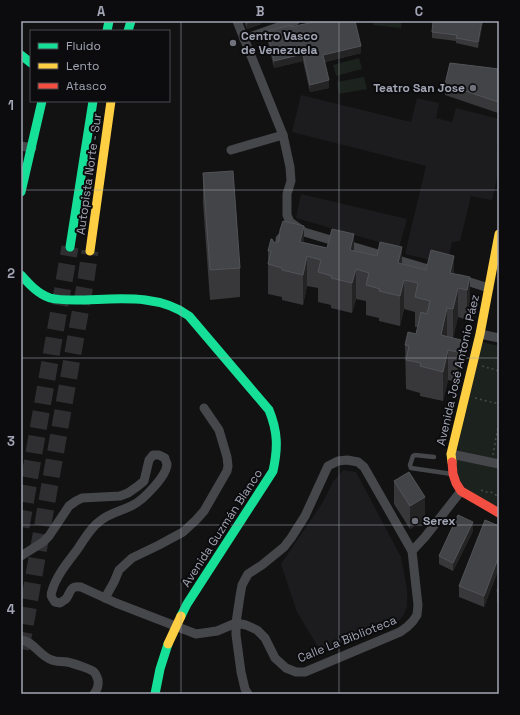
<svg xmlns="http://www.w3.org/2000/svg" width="520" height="715" viewBox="0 0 520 715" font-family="'Space Grotesk',sans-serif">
<rect width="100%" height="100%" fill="#121212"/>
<!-- built -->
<g fill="#1c1c1e">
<path d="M301 95 411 122 417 98 439 103 436 118 452 122 456 108 499 119V138L497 148 499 149V171L492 200 471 196 460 241 452 242 447 264 405 254 426 166 292 132Z"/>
<path d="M301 194 407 219 399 248 296 218Z"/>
<path d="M343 470 356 472 401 557 407 589V606L404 614 397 623 371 633 320 650 297 612 281 564 323 502 333 482Z"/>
</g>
<!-- green -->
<g fill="#1c221d">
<path d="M374 21H402L401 28 373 25Z"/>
<path d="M359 58 362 69 336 76 333 65Z"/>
<path d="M364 77 367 89 339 94 337 82Z"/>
<path d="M478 341 499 346V513L461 491 453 474Z"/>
</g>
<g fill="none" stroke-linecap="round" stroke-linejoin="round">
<!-- highway-tunnel -->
<g stroke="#2f2f32" stroke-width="17" stroke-dasharray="17 8" stroke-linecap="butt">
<path d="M21 527 70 247"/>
<path d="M21 649 86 279 90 251"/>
</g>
<!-- path -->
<g stroke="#48484d" stroke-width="1.5" stroke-dasharray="2 3" stroke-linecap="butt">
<path d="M482 366 499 371"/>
<path d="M475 398 499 404"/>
<path d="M493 455 499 421"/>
<path d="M481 490 486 492H491L499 497"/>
</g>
<!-- lane -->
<g stroke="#46474b" stroke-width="4.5">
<path d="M277 246 278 238 283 232"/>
<path d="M434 457 415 455 413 456 410 465 411 468 452 474"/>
</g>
<!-- street -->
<g stroke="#46474b" stroke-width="9">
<path d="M237 21 283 135 290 167 291 181 287 194V215L290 222 304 232 438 272"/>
<path d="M244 39 295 21"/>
<path d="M21 146 32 148"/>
<path d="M231 150 283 135"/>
<path d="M460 279 489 288"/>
<path d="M480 334 499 338"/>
<path d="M451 454 499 464"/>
<path d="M412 551 425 537 461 491"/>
<path d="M21 556 43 542 49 536 69 506 76 501 82 498 120 496 128 493 138 486 144 481 149 460 153 455H159L165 458C165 459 167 464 167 464 167 476 143 500 133 505 122 511 109 513 100 521 90 528 84 540 77 550 68 562 56 576 52 591 50 596 52 598 55 602L60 603C62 602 64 600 66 599 71 592 70 585 81 587L116 603 196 634 217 631 236 623"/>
<path d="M105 598 114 582 119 570 132 558 159 545 183 532 196 520 204 511 227 471 228 466 227 457 219 430 204 408"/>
<path d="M236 623 246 625 257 630 265 638 275 658 286 668 296 672H305L400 632 407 627 413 621 417 615 418 605 412 551 364 467 358 462 347 460 338 461 328 466 305 516 291 538 284 547 262 565 248 574 242 585 240 596 236 623V635L241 672 245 689 248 694"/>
<path d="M21 640C34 641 39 656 52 660 56 662 62 661 67 662 72 663 91 669 94 672 96 674 97 677 98 680 99 685 97 690 94 694"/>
</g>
<!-- fast -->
<g stroke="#16e098" stroke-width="9">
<path d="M107 31 109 21"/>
<path d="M128 31 131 21"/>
<path d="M21 55 31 63"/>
<path d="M21 192 42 101"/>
<path d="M70 247 93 101"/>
<path d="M21 275C29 284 38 294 50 298 58 300 66 300 75 300 112 300 157 292 189 316L269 410C278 432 278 448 273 471L187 604 181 616"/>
<path d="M155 694 160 669 168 644"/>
</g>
<!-- slow -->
<g stroke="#ffcf43" stroke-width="9">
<path d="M90 251 111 101"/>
<path d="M452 462 451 454 480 334 499 234"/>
</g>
<!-- jam -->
<path stroke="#f24e42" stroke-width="9" d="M452 462 453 474 456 483 461 491 499 513"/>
<!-- slow-bridge -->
<path stroke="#ffcf43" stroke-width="9" d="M168 644 181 616"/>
</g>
<!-- wall -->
<g fill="#38383a">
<path d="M244 21H266L261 23V24L247 29Z"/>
<path d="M483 21 478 48 456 43V41L432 38V32Z"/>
<path d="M291 27 361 53 325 62 329 88 310 92 303 61 274 68 267 38V31Z"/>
<path d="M499 69 498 113 445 95V84Z"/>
<path d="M203 173 240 268V297L210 300 203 203Z"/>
<path d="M273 241 275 243 279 241 304 242 327 248 354 251 426 270 454 274 470 277V307L467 320 458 317 453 338 461 340V370L458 382 448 380 443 401 420 396V393L406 389 405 345 416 334 418 327H415V312L404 309 400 326 379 321V318L366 315V301L356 299 352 313 331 308V305L318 302V288L307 286 303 305 282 300V297L268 294V251Z"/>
<path d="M394 481 425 520 410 529 394 504Z"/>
<path d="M499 526V568L484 607 459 597V586Z"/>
<path d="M473 531 453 571 439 564V556Z"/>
<path d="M499 586V604L497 602V591Z"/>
</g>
<!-- shaded-wall -->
<g fill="#242425">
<path d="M254 21H266L261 23V24L247 29V23Z"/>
<path d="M482 21H483V22L478 48V42Z"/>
<path d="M361 46V53L323 62V55Z"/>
<path d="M303 54V61L274 68V61Z"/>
<path d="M329 80V88L310 92V85Z"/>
<path d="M499 99V110L498 113V102Z"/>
<path d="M304 226V256L300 242Z"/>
<path d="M354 234V264L350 250Z"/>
<path d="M402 247V277L398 263Z"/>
<path d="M307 256V286L303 305V275Z"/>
<path d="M454 256V285L450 273Z"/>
<path d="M356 269V299L352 313V283Z"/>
<path d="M470 277V307L467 320V290Z"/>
<path d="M404 280V309L400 326V296Z"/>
<path d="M458 288V317L453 339V309Z"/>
<path d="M447 308V337L441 335Z"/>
<path d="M461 340V370L458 382V352Z"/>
<path d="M448 350V380L443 401V372Z"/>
<path d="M425 497V520L410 529V506Z"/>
<path d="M473 522V531L453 571V563Z"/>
<path d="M499 556V568L484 607V596Z"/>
</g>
<!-- building -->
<g fill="#434447" stroke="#525358">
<path d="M246 21H254L247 23Z"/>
<path d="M318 21H355L361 46 323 55 329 80 310 85 303 54 274 61 267 31 291 25V27Z"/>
<path d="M433 21H482L478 42 456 38 457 35 432 32Z"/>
<path d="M450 63 499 69V99L498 102 445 84Z"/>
<path d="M233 171 240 268 210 270 203 173Z"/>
<path d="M283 221 304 226 300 242 327 248 332 229 354 234 350 250 377 256 380 242 402 247 398 263 426 270 431 250 454 256 450 273 470 277 467 290 458 288 453 309 447 308 441 335 461 340 458 352 448 350 443 372 420 366 421 363 406 360 409 346 405 345 408 332 416 334 421 312 427 314 430 301 415 297 418 283 404 280 400 296 379 291 380 289 366 285 369 273 356 269 352 283 331 278 332 276 318 272 321 260 307 256 303 275 282 270V268L268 264 271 251H268L271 239H272L273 241 275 243 279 241 280 230Z"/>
<path d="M409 472 425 497 410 506 394 481Z"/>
<path d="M458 515 473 522 453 563 439 556Z"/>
<path d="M485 520 499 526V556L484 596 459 586Z"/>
<path d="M499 586V593L497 591Z"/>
</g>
<!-- grid -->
<path fill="none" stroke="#a2a5b4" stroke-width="1" stroke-opacity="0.55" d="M181 21V694M339 21V694M21 190H499M21 358H499M21 525H499"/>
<!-- markers -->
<g fill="#70727b" stroke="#0c0c0e" stroke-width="1.5">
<circle cx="233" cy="43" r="4"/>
<circle cx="473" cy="88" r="4"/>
<circle cx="415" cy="521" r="4"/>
</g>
<g text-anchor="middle" stroke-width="4" stroke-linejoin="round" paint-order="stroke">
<!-- poi labels -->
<g font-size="12" font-weight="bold" fill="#a2a5b4" stroke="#0c0c0e" text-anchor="start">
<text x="241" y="40">Centro Vasco<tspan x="241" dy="14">de Venezuela</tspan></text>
<text x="465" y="92" text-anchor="end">Teatro San Jose</text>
<text x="423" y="525">Serex</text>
</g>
<!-- street labels -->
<g font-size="12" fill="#a2a5b4" stroke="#0c0c0e">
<text transform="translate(89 174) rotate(-82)" y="4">Autopista Norte - Sur</text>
<text transform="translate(458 370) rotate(-77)" y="4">Avenida José Antonio Páez</text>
<text transform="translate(222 528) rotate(-57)" y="4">Avenida Guzmán Blanco</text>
<text transform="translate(347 639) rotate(-22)" y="4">Calle La Biblioteca</text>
</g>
</g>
<!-- border -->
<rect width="520" height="715" fill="none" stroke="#0c0c0e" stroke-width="44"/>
<!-- legend -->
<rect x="30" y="30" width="140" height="72" fill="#0c0c0e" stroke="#484950"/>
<rect x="38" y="43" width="20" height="6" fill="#16e098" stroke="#484950"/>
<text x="66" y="50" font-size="12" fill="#a2a5b4">Fluido</text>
<rect x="38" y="63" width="20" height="6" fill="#ffcf43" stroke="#484950"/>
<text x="66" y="70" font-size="12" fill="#a2a5b4">Lento</text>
<rect x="38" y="83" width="20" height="6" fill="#f24e42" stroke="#484950"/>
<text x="66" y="90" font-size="12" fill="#a2a5b4">Atasco</text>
<rect x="22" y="22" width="476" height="671" fill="none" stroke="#a2a5b4" stroke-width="1.5"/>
<g font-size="13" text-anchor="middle" font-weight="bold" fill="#a2a5b4">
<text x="101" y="16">A</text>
<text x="260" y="16">B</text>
<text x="419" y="16">C</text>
<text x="11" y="110">1</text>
<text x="11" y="278">2</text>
<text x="11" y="446">3</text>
<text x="11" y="614">4</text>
</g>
</svg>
